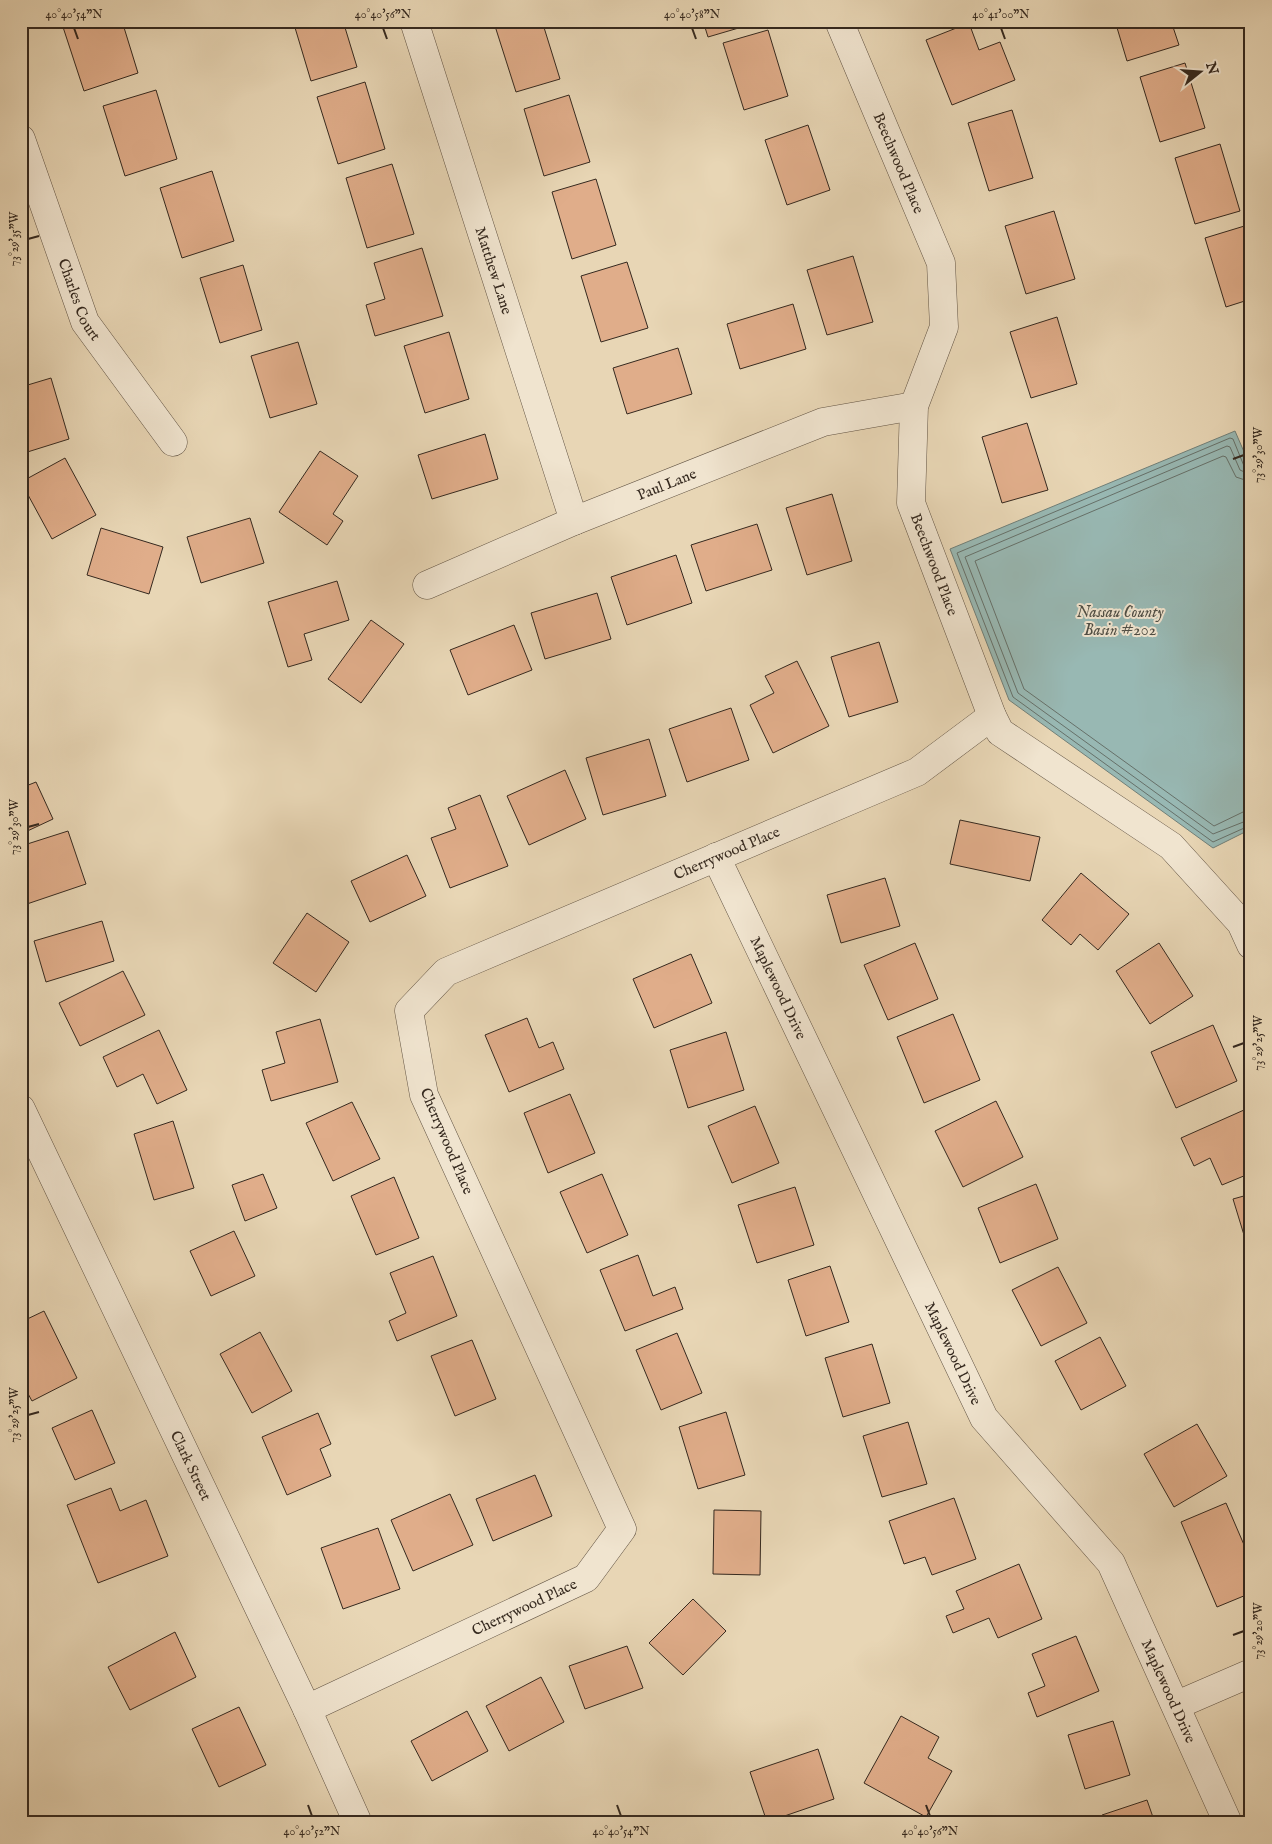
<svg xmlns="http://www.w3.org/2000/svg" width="1272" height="1844" viewBox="0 0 1272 1844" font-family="'IM FELL English',serif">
<rect width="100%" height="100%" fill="#e8d6b5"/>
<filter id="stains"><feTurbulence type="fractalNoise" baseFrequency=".004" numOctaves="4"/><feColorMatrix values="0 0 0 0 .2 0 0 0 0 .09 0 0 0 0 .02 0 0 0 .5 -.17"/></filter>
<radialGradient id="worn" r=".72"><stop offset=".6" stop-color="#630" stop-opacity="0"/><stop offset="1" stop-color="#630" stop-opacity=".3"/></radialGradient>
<!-- water -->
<path fill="#98b8b3" stroke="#707f78" d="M1235 431 1251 468V829L1213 848 1009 700 950 549Z"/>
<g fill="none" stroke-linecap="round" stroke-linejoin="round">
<!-- shore -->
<g stroke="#667069" stroke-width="1">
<path d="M1251 468 1244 466 1233 439 1230 438 957 553 1013 697 1213 842 1251 825"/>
<path d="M1251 475 1240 470 1230 447 1227 446 965 557 1018 693 1213 834 1251 819"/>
<path d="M1251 482 1236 477 1226 457 1223 456 975 561 1024 689 1214 826 1243 812 1251 811"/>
</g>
</g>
<!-- building -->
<g fill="#e0ad8a" stroke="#35291f">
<path d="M61 21H122L138 73 84 91Z"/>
<path d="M293 21H343L357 67 311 81Z"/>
<path d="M511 21H542L560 79 516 92 495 26Z"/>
<path d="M703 21H759V22L708 37Z"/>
<path d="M1115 21H1171L1179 45 1127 61Z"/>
<path d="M969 23 979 50 1000 42 1015 80 952 105 926 40Z"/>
<path d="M768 30 788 96 744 110 723 43Z"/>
<path d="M1185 63 1205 128 1160 142 1140 77Z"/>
<path d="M365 82 385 149 338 164 317 97Z"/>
<path d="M156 90 177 159 125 176 103 106Z"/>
<path d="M569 95 590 162 544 176 524 109Z"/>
<path d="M1012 110 1033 178 989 191 968 123Z"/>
<path d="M808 125 830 190 787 205 765 140Z"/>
<path d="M1220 144 1240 211 1195 224 1175 158Z"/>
<path d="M392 164 414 234 367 248 346 178Z"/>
<path d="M212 171 234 241 182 258 160 188Z"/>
<path d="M596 179 616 245 572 259 552 192Z"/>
<path d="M1054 211 1075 279 1026 294 1005 226Z"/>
<path d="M1251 224V299L1226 307 1205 238Z"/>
<path d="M422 248 443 316 375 336 366 305 385 299 374 263Z"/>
<path d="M853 256 873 322 827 335 807 270Z"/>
<path d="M627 262 648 328 601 342 581 276Z"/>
<path d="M243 265 262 330 220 343 200 278Z"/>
<path d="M793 304 806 349 740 369 727 324Z"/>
<path d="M1251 315V336L1245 317Z"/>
<path d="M1057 317 1077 384 1031 398 1010 332Z"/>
<path d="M449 332 469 399 425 413 404 346Z"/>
<path d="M298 342 317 404 270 418 251 356Z"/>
<path d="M678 348 692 394 627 414 613 368Z"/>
<path d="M51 378 69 439 21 454V387Z"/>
<path d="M1027 423 1048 490 1002 503 982 437Z"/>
<path d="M485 434 498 479 432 499 418 455Z"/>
<path d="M320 451 358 476 333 514 343 521 327 545 279 512Z"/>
<path d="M65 458 96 515 52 539 21 482Z"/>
<path d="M832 494 852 561 807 575 786 508Z"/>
<path d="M250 518 264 563 201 583 187 537Z"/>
<path d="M757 524 772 570 706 591 691 545Z"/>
<path d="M101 528 163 547 149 594 87 575Z"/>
<path d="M676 555 692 603 627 625 611 577Z"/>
<path d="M337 581 349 620 304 634 312 660 288 667 268 602Z"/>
<path d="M597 593 611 639 545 659 531 613Z"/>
<path d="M371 620 404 644 361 703 328 679Z"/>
<path d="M514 625 532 670 468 695 450 650Z"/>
<path d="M879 642 898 702 849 717 831 657Z"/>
<path d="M797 661 829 726 773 753 750 705 774 693 765 676Z"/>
<path d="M731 708 749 760 687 782 669 729Z"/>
<path d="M649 739 666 796 603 815 586 758Z"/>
<path d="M565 770 586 819 529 845 507 796Z"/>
<path d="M36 782 53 819 21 834V788Z"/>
<path d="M480 795 508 866 450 888 431 838 456 829 448 808Z"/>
<path d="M960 820 1040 837 1030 881 950 864Z"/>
<path d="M68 831 86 884 21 906V846Z"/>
<path d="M407 855 426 896 370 922 351 881Z"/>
<path d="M1081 873 1129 914 1098 950 1080 934 1071 945 1042 920Z"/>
<path d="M885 878 900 926 841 943 827 895Z"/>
<path d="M307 913 349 942 316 992 273 963Z"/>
<path d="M102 921 114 961 46 982 34 941Z"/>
<path d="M915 943 938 999 888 1020 864 965Z"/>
<path d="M1159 943 1193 996 1150 1024 1116 971Z"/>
<path d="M691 954 712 1003 654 1028 633 979Z"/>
<path d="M123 971 145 1015 80 1046 59 1003Z"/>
<path d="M953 1014 980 1080 924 1103 897 1037Z"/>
<path d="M527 1018 539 1048 553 1042 564 1069 509 1092 485 1035Z"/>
<path d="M320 1019 338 1082 271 1101 262 1070 285 1063 276 1032Z"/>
<path d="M1213 1025 1237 1081 1176 1108 1151 1052Z"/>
<path d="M159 1030 187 1090 157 1104 143 1074 117 1087 103 1057Z"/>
<path d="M726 1032 744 1090 688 1108 670 1050Z"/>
<path d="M570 1094 595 1153 548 1173 524 1113Z"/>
<path d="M996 1101 1023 1157 963 1187 935 1131Z"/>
<path d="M352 1102 380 1159 333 1181 306 1123Z"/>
<path d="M755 1106 779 1163 732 1183 708 1126Z"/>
<path d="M1244 1110 1251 1124V1173L1222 1185 1210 1158 1194 1166 1181 1138Z"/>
<path d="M173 1121 194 1188 154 1200 134 1134Z"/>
<path d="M263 1174 277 1208 245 1221 232 1185Z"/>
<path d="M602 1174 628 1235 587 1253 560 1192Z"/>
<path d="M394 1177 419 1238 376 1255 351 1196Z"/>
<path d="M1036 1184 1058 1239 1000 1263 978 1208Z"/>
<path d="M795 1187 814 1245 757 1263 738 1205Z"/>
<path d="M1251 1194V1258L1233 1199Z"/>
<path d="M234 1231 255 1276 211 1296 190 1251Z"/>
<path d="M638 1255 653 1296 675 1287 683 1309 625 1331 600 1270Z"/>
<path d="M433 1256 457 1316 397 1341 389 1321 406 1313 390 1273Z"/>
<path d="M830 1266 849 1322 806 1336 788 1280Z"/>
<path d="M1058 1267 1087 1323 1041 1346 1012 1290Z"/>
<path d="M44 1311 77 1378 32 1401 21 1381V1322Z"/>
<path d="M260 1332 292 1391 252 1413 220 1354Z"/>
<path d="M677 1333 702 1393 661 1410 636 1350Z"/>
<path d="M1100 1337 1126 1386 1081 1410 1055 1361Z"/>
<path d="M472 1340 496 1399 455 1416 431 1356Z"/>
<path d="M872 1344 890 1403 843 1417 825 1358Z"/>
<path d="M92 1410 115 1463 75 1480 52 1428Z"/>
<path d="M726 1412 745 1475 698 1489 679 1427Z"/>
<path d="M318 1413 331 1444 320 1449 331 1476 287 1495 262 1437Z"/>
<path d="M908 1422 927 1484 882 1497 863 1436Z"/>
<path d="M1197 1424 1227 1476 1174 1507 1144 1454Z"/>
<path d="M535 1475 552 1516 493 1541 476 1499Z"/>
<path d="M111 1488 120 1511 146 1500 168 1556 98 1583 67 1505Z"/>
<path d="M450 1494 473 1545 413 1571 391 1520Z"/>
<path d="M954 1498 976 1559 932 1575 925 1557 904 1564 889 1521Z"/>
<path d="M1226 1503 1251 1561V1593L1217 1607 1181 1522Z"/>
<path d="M714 1510 761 1511 760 1575 713 1574Z"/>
<path d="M378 1528 400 1589 343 1609 321 1548Z"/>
<path d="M1019 1564 1042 1619 998 1638 989 1618 953 1633 946 1616 964 1609 956 1591Z"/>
<path d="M693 1599 726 1631 683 1675 649 1643Z"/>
<path d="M175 1632 196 1677 130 1710 108 1667Z"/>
<path d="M1076 1636 1099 1691 1037 1717 1028 1693 1045 1686 1032 1654Z"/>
<path d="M627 1646 643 1688 585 1709 569 1666Z"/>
<path d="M541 1677 564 1722 509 1751 486 1706Z"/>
<path d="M239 1707 266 1765 219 1787 192 1729Z"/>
<path d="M467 1711 488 1751 432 1781 411 1741Z"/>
<path d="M901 1716 939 1737 928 1758 952 1771 926 1817 864 1783Z"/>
<path d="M1113 1721 1130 1775 1085 1789 1068 1735Z"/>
<path d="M818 1749 834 1799 767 1822 750 1772Z"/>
<path d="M21 1799 29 1823H21Z"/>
<path d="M1147 1800 1155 1823H1105L1102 1815Z"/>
</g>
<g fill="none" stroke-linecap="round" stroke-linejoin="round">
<defs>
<g id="minor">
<path id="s1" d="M414 21 574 521"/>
<path id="s2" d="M839 21 941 263 944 327 914 406 911 503 992 716 1000 732 1171 846 1241 923 1251 945"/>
<path id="s3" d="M21 139 85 322 173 442"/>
<path id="s4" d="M427 585 574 521 823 422 914 406"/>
<path id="s5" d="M716 857 984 1418 1111 1563 1228 1823"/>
<path id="s6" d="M21 1109 307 1709 358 1823"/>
<path d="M1177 1705 1251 1673"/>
<path id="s7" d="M307 1709 586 1578 622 1529 424 1095 409 1011 446 972 917 772 992 716"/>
</g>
</defs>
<!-- minor casing -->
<use href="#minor" stroke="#625444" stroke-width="29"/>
<!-- minor -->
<use href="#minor" stroke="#f0e4cf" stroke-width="28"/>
</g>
<!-- ticks -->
<path fill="none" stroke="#35291f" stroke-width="2" d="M74 28 78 39M383 28 387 39M692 28 696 39M1001 28 1005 39M28 239 39 236M1233 459 1244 455M28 827 39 824M1233 1047 1244 1043M28 1415 39 1412M1233 1635 1244 1631M308 1805 312 1816M617 1805 621 1816M926 1805 930 1816"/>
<g text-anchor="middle" stroke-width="4" stroke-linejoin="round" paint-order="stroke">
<!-- street labels -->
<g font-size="15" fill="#35291f" stroke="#f0e4cf">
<text dy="5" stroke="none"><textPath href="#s2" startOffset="154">Beechwood Place</textPath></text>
<text dy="5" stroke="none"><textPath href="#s1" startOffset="262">Matthew Lane</textPath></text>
<text dy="5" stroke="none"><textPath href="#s3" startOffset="171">Charles Court</textPath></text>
<text dy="5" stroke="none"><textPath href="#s4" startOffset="260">Paul Lane</textPath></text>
<text dy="5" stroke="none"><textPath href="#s2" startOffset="574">Beechwood Place</textPath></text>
<text dy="5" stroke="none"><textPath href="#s7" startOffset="1290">Cherrywood Place</textPath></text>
<text dy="5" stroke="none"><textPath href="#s5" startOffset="145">Maplewood Drive</textPath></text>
<text transform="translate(447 1141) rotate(67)" y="5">Cherrywood Place</text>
<text dy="5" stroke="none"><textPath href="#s5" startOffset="550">Maplewood Drive</textPath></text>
<text dy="5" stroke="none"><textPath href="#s6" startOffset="395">Clark Street</textPath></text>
<text dy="5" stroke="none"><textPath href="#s7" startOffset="240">Cherrywood Place</textPath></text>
<text dy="5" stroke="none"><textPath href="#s5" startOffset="955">Maplewood Drive</textPath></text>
</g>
<!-- water labels -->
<g font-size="16" font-style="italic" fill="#4e4d44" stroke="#f0e4cf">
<text x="1120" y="617">Nassau County<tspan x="1120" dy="18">Basin #202</tspan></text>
</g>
</g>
<!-- margin -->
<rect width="1272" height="1844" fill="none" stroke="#e8d6b5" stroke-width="55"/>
<!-- north arrow -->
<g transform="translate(1200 72) rotate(73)" stroke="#f0e4cf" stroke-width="4" paint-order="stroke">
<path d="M0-4L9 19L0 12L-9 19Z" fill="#35291f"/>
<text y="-8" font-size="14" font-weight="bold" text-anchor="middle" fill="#35291f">N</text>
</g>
<rect x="28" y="28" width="1216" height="1788" fill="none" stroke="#35291f" stroke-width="2"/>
<g font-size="12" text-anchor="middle" fill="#35291f">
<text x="74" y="18">40°40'54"N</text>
<text x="383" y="18">40°40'56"N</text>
<text x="692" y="18">40°40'58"N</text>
<text x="1001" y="18">40°41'00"N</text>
<text transform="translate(14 239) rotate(-90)" y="4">73°29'35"W</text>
<text transform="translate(1258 455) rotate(-90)" y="4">73°29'30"W</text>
<text transform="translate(14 827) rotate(-90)" y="4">73°29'30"W</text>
<text transform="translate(1258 1043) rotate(-90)" y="4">73°29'25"W</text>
<text transform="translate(14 1415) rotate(-90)" y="4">73°29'25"W</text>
<text transform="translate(1258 1631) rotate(-90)" y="4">73°29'20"W</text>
<text x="312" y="1835">40°40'52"N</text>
<text x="621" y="1835">40°40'54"N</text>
<text x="930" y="1835">40°40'56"N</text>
</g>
<rect width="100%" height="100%" filter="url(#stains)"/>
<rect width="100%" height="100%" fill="url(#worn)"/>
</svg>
